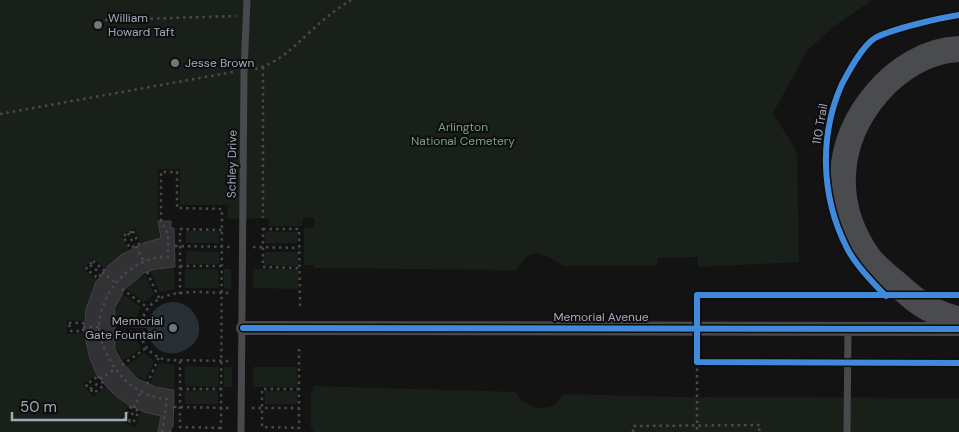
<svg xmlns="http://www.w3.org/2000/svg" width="959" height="432" viewBox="0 0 959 432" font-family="'DM Sans',sans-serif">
<rect width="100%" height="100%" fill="#131313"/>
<!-- green -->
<g fill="#19201a">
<path d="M0 0H872L833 27 807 51 773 113 797 152 799 262 698 267 697 257 658 258 657 266H563L549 257 537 253 526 257 516 270 314 268V265H304V228H314V218H303L302 226H269V218L227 219 228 205H180V169H158V223L161 239 141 244 135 228 121 235 129 250 116 259 106 269 93 258 83 270 98 280 89 298 84 321 67 320V334L84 333 89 356 97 375 83 384 93 397 106 386 117 397 129 405 120 420 135 427 141 411 161 416 158 432H0Z"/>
<rect x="186" y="231" width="33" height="12"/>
<path d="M265 231 297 232V243H265Z"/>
<path d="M186 251 219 252V264H186Z"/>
<path d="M265 252H298V266L264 265Z"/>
<path d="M174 268 175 289 160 292 150 272 158 269Z"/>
<path d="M185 269H218L219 288H185Z"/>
<path d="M224 269H231V289L224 288Z"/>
<path d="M253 269H298V289L253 288Z"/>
<path d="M145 275 154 294 144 302 127 289 136 280Z"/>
<path d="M123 294 141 307 136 318H115L118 304Z"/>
<path d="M115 337H135L141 348 123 361 116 347Z"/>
<path d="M144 353 154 361 145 381 133 373 127 366Z"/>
<path d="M159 363 175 365 174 388 160 387 150 384Z"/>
<path d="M185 366 219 367 218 387 185 386Z"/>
<rect x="224" y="367" width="8" height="20"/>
<rect x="253" y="367" width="44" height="20"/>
<path d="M313 386 515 392C524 406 537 411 554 406L564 394 682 397 959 398V432H313V428H311V391H313Z"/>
<rect x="185" y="391" width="33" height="13"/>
<rect x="265" y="391" width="32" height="13"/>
</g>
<!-- water -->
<path fill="#262f34" d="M173 302C182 302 191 307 195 315 216 350 153 374 147 328H120L147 327C150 313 157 303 173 302Z"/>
<!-- building -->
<path fill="#323234" stroke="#424347" d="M158 221H171V228H174L175 267 156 269 144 273 124 290 115 308V349L122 362 138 379 156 387 174 390 173 427H171V432H158L161 416 144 412 129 405 117 397 107 387 97 375 90 359 84 333 86 309 96 282 108 266 121 255 144 243 161 238Z"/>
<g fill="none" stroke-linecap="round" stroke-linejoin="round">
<!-- path -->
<g stroke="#494a4e" stroke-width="2.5" stroke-dasharray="2.5 4" stroke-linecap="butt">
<path d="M105 20 236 16"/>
<path d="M263 67V218"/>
<path d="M255 69C280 62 291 49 310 32 323 20 336 9 351 0"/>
<path d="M0 114 233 72"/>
<path d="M263 228V267L300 268"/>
<path d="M263 229H299L300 307"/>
<path d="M133 231 139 244 130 248 123 236Z"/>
<path d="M128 233 134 245"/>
<path d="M136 246 144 262"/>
<path d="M175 246 231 247"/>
<path d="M253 247 299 248"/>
<path d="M93 261 104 270 98 278 86 269Z"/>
<path d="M90 265 100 273"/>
<path d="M180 266H221"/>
<path d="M102 272 116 283"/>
<path d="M147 272 159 298"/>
<path d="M122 289 148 308"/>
<path d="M180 294V229L222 230"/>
<path d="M122 322H142C150 284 201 293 230 293"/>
<path d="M69 323H83V331H70Z"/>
<path d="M83 327H99"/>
<path d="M123 332H140C143 347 152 356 166 360L230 361"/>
<path d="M180 361V427L221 428"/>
<path d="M697 362V432"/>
<path d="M122 365 146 348"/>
<path d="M98 376 104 385 94 393 86 385Z"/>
<path d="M100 379 115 369"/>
<path d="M147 384 159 357"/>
<path d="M90 389 100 382"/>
<path d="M180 389H221"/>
<path d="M299 389H262V427L299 428V349"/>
<path d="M130 407 139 411 133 423 124 419Z"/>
<path d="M174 407 230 408"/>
<path d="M134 408 141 392"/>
<path d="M252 408H299"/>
<path d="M129 421 134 410"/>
<path d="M162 432 167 399C140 397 120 380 108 356 103 347 99 337 99 327 100 291 132 256 168 257V234L161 221V172H177V208L222 209 221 432"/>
<path d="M633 432V426L760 425 759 432"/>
</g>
<!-- lane -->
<g stroke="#47494c" stroke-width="7">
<path d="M241 432 244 71 247 0"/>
<path d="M847 432 848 329"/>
</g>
<!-- street -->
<path stroke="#47494c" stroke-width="14" d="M243 328 959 329"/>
<!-- highway -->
<path stroke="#4a4b4e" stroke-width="26" d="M959 49C928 50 897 69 877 93 835 142 831 205 869 258 877 268 887 276 897 284 908 294 920 305 934 311 942 315 951 317 959 320"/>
<defs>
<g id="cycleway">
<path d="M959 295H697V362L959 363"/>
<path d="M886 296C873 283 853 262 846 246 821 196 819 135 842 84 849 71 862 46 875 38 891 29 940 18 959 15"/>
<path d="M243 328 959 329"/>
</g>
</defs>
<!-- cycleway casing -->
<use href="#cycleway" stroke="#0d0d0f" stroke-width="9"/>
<!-- cycleway -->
<use href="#cycleway" stroke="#408adc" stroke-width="6"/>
</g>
<!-- markers -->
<g fill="#71757c" stroke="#0d0d0f" stroke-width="2">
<circle cx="98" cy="25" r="5"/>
<circle cx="175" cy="63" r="5"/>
<circle cx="173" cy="328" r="5"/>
</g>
<g text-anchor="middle" stroke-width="4" stroke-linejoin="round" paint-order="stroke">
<!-- poi labels -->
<g font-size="12" fill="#a3aab5" stroke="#0d0d0f" text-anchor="start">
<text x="108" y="22">William<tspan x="108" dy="14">Howard Taft</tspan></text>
<text x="185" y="67">Jesse Brown</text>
<text x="163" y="325" text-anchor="end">Memorial<tspan x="163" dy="14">Gate Fountain</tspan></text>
</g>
<!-- street labels -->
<g font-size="12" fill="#a3aab5" stroke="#0d0d0f">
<text transform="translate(820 124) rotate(-80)" y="4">110 Trail</text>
<text transform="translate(232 164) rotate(-89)" y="4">Schley Drive</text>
<text x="601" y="321">Memorial Avenue</text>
</g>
<!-- park labels -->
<g font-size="12" fill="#7ba07a" stroke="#0d0d0f">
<text x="463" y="131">Arlington<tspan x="463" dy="14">National Cemetery</tspan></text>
</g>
</g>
<!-- scale -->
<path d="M12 412v8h114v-8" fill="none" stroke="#a3aab5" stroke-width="2.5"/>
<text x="20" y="412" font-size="15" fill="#a3aab5" stroke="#0d0d0f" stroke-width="4" paint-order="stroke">50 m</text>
</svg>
